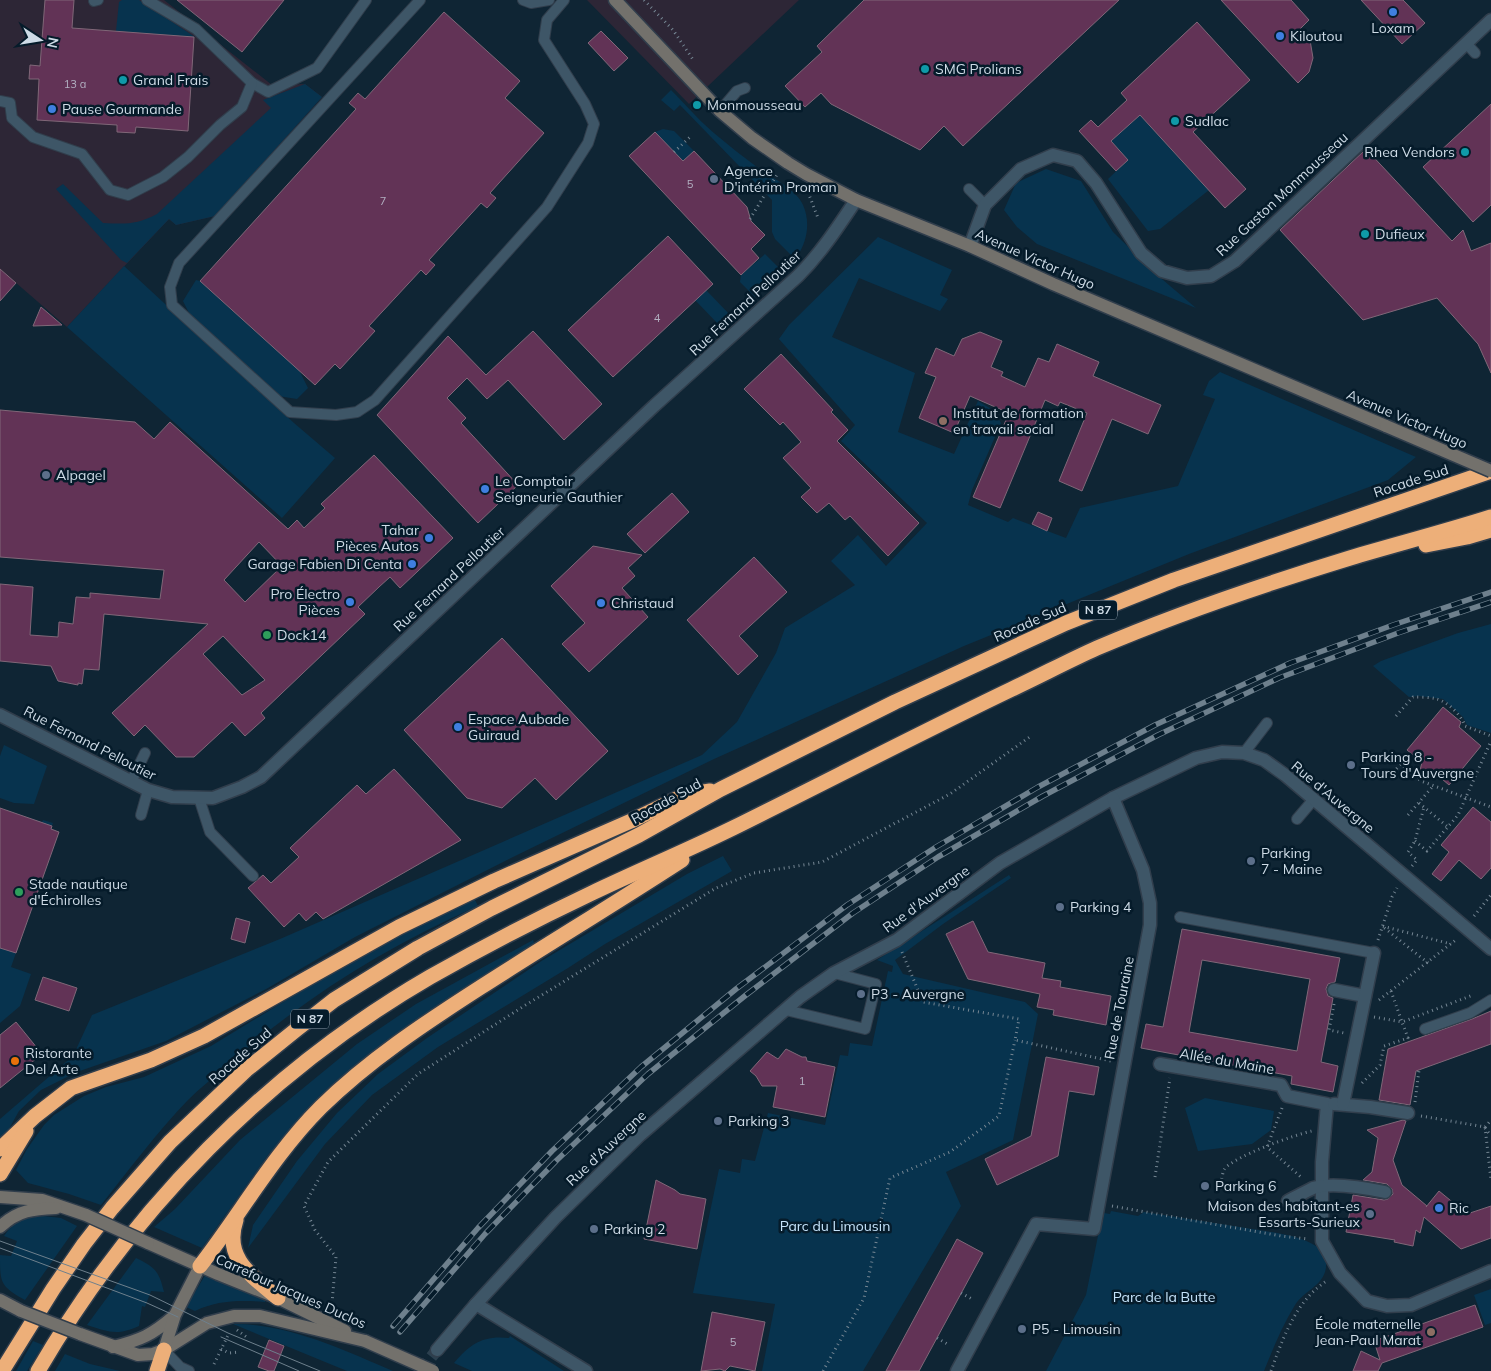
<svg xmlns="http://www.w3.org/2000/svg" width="1491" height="1371" viewBox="0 0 1491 1371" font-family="Mulish,sans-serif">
<rect width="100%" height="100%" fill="#0f2534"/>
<!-- commercial -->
<g fill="#2d2636">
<path d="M0 0H164L272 85 305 84 322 97 215 216 176 225 169 219 67 327 0 269Z"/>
<path d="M587 0H799L689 104Z"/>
</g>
<!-- green -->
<g fill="#07334e">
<path d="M122 0H139L195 37 116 31 119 2Z"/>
<path d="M305 84 322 97 215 216 176 225 169 219 127 263 121 260 56 189 63 184 103 223C126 224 136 225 157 214L271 108 263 100Z"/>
<path d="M671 90C687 106 702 124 720 138 731 147 742 156 753 164 768 176 796 188 803 205 811 223 807 244 795 259L775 239 772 232V200L680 105 674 111 661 100Z"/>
<path d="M1140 115 1209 190 1160 229 1148 231 1108 179 1128 160 1111 141Z"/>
<path d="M663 129 674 131 694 151 683 161 655 132Z"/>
<path d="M1046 169 1081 181 1113 232 1156 274 1196 308 1037 244 1017 227 1004 210 1016 183Z"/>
<path d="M878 237 952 270 940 295 948 299 940 311 859 278 832 337 915 373 898 432 954 454 978 401 993 410 1001 423 972 490 968 505 1008 522 1013 518 1066 538 1080 508 1178 486 1215 399 1203 395 1209 381 1220 372 1416 457 1388 480 1189 554 964 646 714 759 513 857 355 937 268 988 166 1041 77 1072 41 1090 19 1111 0 1145V1119L73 1056 92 1015 280 939 702 755 737 722 776 653 785 628 855 585 831 561 858 535 886 566 927 523 841 441 855 425 779 339 789 325Z"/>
<path d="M765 254 782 271 755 297 740 282 741 275Z"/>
<path d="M124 266 294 423 335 458 282 518 67 327Z"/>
<path d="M196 280 200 281 299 370 308 388 297 399 278 396 191 317 183 301Z"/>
<path d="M706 290 731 316 720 326 695 300Z"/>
<path d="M1491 624V733L1467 725 1463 717 1443 699 1419 696 1409 697 1373 666 1381 661 1458 633Z"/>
<path d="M4 745 47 766 34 804 14 803 0 798V756Z"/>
<path d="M0 808 42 822 43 820 53 823 51 829 59 832 11 967 31 974 20 1006 0 1023Z"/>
<path d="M723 856 732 871 605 944 568 968 438 1047 372 1095 325 1144 248 1248 253 1225 297 1161 337 1113 378 1074 427 1038 543 960 687 874Z"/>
<path d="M1009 875 1011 878 943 924 895 960 903 974 1025 1002 1038 1014 1013 1140 946 1172 961 1206 863 1371H762L775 1304 693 1293 719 1169 740 1173 742 1159 755 1161 768 1113 825 1125 840 1055 848 1056 850 1043 872 1046 888 971 892 972 893 966 877 960Z"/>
<path d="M474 898 478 906C383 948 303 999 225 1067 213 1078 200 1088 188 1100 157 1132 129 1170 101 1205L69 1194 28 1183 16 1170 27 1149 44 1125 54 1115 84 1096 106 1087 144 1077 211 1046 298 993 371 952 455 906Z"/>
<path d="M533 940 535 945 303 1116 268 1155 202 1248 154 1227 175 1209 240 1140 357 1044 416 1004Z"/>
<path d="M1205 1098 1274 1111 1271 1130 1252 1144 1198 1151 1185 1108Z"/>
<path d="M1111 1211 1138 1216 1144 1212C1178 1217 1212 1223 1246 1228 1268 1232 1297 1234 1316 1246 1325 1251 1328 1263 1325 1272 1320 1287 1303 1292 1295 1305 1282 1326 1273 1349 1264 1371H1046L1086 1295 1101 1221H1103L1104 1213 1110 1214Z"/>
<path d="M43 1216 61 1218 77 1226 25 1300C0 1286 0 1283 0 1255L11 1256 17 1241 4 1236C15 1220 24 1218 43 1216Z"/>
<path d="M136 1258C155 1267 159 1271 164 1292L151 1291 145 1307 142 1306 139 1326C117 1336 109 1332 87 1325Z"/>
<path d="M207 1272 266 1299 265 1302C240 1300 218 1300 195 1311L186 1307Z"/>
<path d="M1491 1289V1323L1485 1325 1474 1295Z"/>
<path d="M233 1324C287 1323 344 1350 393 1371H347Z"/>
<path d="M510 1336 564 1371H472L454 1363C470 1344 483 1335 509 1338Z"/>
<path d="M33 1341 43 1345 27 1371H16Z"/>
<path d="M65 1354 90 1364 120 1371H55Z"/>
</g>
<!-- building -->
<g fill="#623356" stroke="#806778" fill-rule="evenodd">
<path d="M45 0H74L72 28 194 37 188 131 136 127 135 133 117 132V125L37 120 39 79H29L30 65 40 66Z"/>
<path d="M177 0H284L242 52Z"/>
<path d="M864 0H1119L963 146 944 126 920 150 831 104 821 93 805 107 785 86 822 52 817 46Z"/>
<path d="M1221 0H1291L1309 20 1300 29 1310 40 1313 58 1309 72 1298 83Z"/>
<path d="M1361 0H1403L1425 23 1402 44Z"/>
<path d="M444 12 520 81 505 98 544 133 490 193 496 198 487 208 481 203 429 260 435 265 426 275 421 270 369 326 375 331 340 369 335 364 315 385 200 281 356 109 349 103 358 93 365 99Z"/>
<path d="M1197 22 1250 80 1193 132 1246 189 1225 208 1140 115 1111 141 1128 160 1116 171 1079 131 1091 120 1098 127 1127 100 1121 93Z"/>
<path d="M601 31 628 58 614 71 588 43Z"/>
<path d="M1491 104V205L1473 222 1423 167Z"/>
<path d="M655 132 683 161 694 151 747 207 751 221 765 235 751 249 759 258 741 275 629 156Z"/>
<path d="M1366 149 1452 241 1463 230 1471 251 1491 243V373L1478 344 1437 298 1363 320 1280 230Z"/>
<path d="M668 236 713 284 613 377 568 330Z"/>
<path d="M0 269 16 283 0 301Z"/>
<path d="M41 307 62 325 33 326Z"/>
<path d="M533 331 602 404 564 440 508 380 487 399 467 378 447 398 466 418 461 423 518 485 478 523 377 415 448 336 486 375Z"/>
<path d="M980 332 1002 341 991 367 1003 372 1001 376 1025 387 1038 358 1049 362 1057 344 1099 362 1093 376 1161 405 1148 434 1112 419 1082 491 1059 481 1087 413 1060 402 1058 406 1045 400 1000 508 973 497 1009 413 970 396 954 433 919 418 936 377 925 373 936 348 954 356 962 339Z"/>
<path d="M781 354 833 410 831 412 848 430 837 441 919 523 888 556 850 516 845 520 829 503 817 513 801 497 811 488 783 458 801 442 783 422 780 425 744 389Z"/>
<path d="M0 410 135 422 154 439 170 422 288 529 297 520 304 528 325 508 321 504 374 455 453 538 400 588 390 577 379 587 358 607 365 614 261 713 265 718 245 736 232 722 194 757H176L145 725 134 736 112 713 208 624 104 614 99 670 84 669 82 684 78 683V685L58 681 51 666 0 661V584L33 587 30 635 58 637 59 622 73 624 76 597 90 598V593L160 599 164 570 0 557ZM259 542 282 566 245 602 224 580ZM223 636 265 680 242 695 203 654Z"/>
<path d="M672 493 689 512 645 553 627 534Z"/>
<path d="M1038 512 1052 518 1047 531 1032 524Z"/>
<path d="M593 546 642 555 628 568 635 576 622 588 648 617 589 672 562 644 585 623 551 586Z"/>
<path d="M754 557 787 592 739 636 758 656 738 675 687 620Z"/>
<path d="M502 638 608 751 556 800 535 778 502 808 467 798 404 730Z"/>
<path d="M1443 707 1461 722 1459 727 1481 746 1449 785 1435 773 1418 779 1422 762 1407 750Z"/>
<path d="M394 769 461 840 323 919 316 912 306 921 299 913 284 927 248 888 263 875 271 883 299 857 290 848 357 785 366 794Z"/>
<path d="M1473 807 1491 822V868L1481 879 1459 860 1441 881 1432 874 1449 852 1441 845Z"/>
<path d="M0 808 52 826 51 829 59 832 16 953 0 948Z"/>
<path d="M236 918 250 922 245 943 231 939Z"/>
<path d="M973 921 988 952 1045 963 1042 978 1061 981 1060 987 1111 996 1106 1025 1053 1015 1054 1010 1037 1007 1040 994 968 979 946 934Z"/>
<path d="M1182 929 1340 958 1335 982 1328 984 1326 989 1328 996 1333 998 1321 1062 1338 1066 1333 1092 1291 1084 1292 1076 1141 1048 1146 1024 1163 1027ZM1202 960 1310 979 1297 1051 1189 1032Z"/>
<path d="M43 977 77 988 69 1011 35 1000Z"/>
<path d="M1491 1011V1044L1416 1071 1410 1105 1379 1100 1388 1049 1472 1019Z"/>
<path d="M16 1022 42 1054 0 1088V1035Z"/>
<path d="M786 1049 802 1057H806L807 1061 835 1067 825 1117 773 1107 777 1086H762L756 1076 750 1071 767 1052 778 1059Z"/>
<path d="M1046 1057 1099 1067 1094 1095 1069 1091 1058 1156 997 1185 985 1159 1031 1136Z"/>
<path d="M1403 1120 1406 1121 1393 1160 1402 1185 1427 1206 1426 1207 1439 1191 1467 1214 1491 1206V1238L1461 1249 1424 1217 1420 1233 1416 1230 1413 1246 1394 1242 1395 1240 1346 1232 1353 1195 1384 1200 1388 1199 1393 1194 1392 1189 1387 1184 1363 1180 1372 1172 1378 1138 1367 1130Z"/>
<path d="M656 1180 675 1190 680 1194 706 1199 697 1249 644 1239Z"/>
<path d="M957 1239 983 1253 919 1371H886Z"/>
<path d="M1475 1305 1483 1327 1382 1363 1378 1371H1353L1361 1351 1380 1360 1374 1341Z"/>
<path d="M712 1312 765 1322 755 1371 730 1366 725 1371 720 1369 701 1371Z"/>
<path d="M269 1340 284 1346 274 1371H269L258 1367Z"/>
</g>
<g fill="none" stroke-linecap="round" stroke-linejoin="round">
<!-- street-tunnel -->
<path stroke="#2c404f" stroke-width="12" stroke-dasharray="12 6" stroke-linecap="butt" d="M420 1371 437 1350"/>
<defs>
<g id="lane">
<path d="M147 0 196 29 252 83 268 92 317 68 366 0"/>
<path d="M420 0 179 263 170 287 172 305 290 412 336 415 357 412 375 400 547 207 588 143 594 124 585 104 544 40 547 20 564 0"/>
<path d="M523 0 531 3 549 0"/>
<path d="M94 1 98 0"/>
<path d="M1466 43 1475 53"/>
<path d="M0 101 10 103 12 118 33 137 82 154 110 190 128 195 163 177 188 157 220 125 242 107 252 83"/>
<path d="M720 111 737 91 745 88"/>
<path d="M969 189 985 205"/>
<path d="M1244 753 1267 723"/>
<path d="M131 782 145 753"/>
<path d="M199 798 210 832 253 876"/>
<path d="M141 815 148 790"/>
<path d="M1297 819 1314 799"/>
<path d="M1180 917 1374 953"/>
<path d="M786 1010 865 1029 876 984 834 973"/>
<path d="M1425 1029 1470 1013 1491 1000"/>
<path d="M164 1350 180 1367 189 1371"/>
</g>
<g id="street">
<path d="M970 246 985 205 1021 169 1053 155 1077 161 1096 183 1141 253 1162 271 1187 278 1211 276 1235 261 1491 20"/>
<path d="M0 715 148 790 172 797 213 798 242 787 261 777 654 406 798 276C821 253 838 227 856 200"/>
<path d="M1334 990 1365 996"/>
<path d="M1160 1064 1281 1085 1287 1096 1327 1104 1322 1162V1241L1340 1273 1367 1301 1387 1306 1411 1305 1491 1271"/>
<path d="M1334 1104 1370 1107 1408 1113"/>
<path d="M1343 1104 1374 953"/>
<path d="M1288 1201C1296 1197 1305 1192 1313 1188 1331 1182 1366 1188 1385 1192"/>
<path d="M476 1304 586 1371"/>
<path d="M437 1350 476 1304 556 1217 640 1135 800 997 834 973 897 940 1000 863 1113 798 1196 758 1222 752 1244 753 1264 760 1285 775 1491 949"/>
<path d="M957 1371 1036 1224 1094 1229 1150 925V903L1143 870 1113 798"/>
</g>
<g id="secondary">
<path d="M615 0 720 111 752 138 788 163 806 174 856 200 970 246 1053 284 1386 426"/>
<path d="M0 1197 42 1200 86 1215"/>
<path d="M0 1227C18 1210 33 1209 56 1208"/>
<path d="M148 1243 218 1274 278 1298 345 1331"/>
<path d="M0 1300 21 1311"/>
<path d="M80 1334 138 1355 153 1354 164 1350 207 1323 234 1316H260L365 1341"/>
<path d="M113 1347C141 1340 152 1335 174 1316"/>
<path d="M164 1350 175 1315 200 1266"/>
</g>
<g id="highway">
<path d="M1426 545 1467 537 1491 530"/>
<path d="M0 1149 35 1116 71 1088 151 1060 204 1036 399 927 494 881 631 821 685 795 710 791"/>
<path d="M0 1174 26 1131"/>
<path d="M236 1220C223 1258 252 1276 278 1298"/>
<path d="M200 1266C241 1213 274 1154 321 1107 369 1060 425 1023 481 987 548 944 616 903 682 860"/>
<path d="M2 1371 53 1289 84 1244 112 1208 170 1142 246 1070 297 1029 334 1000 418 948 492 908 639 835 721 789 895 702 1066 623 1174 580 1491 471"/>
<path d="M38 1371C132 1209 268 1071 430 977 483 947 537 919 592 893 638 871 686 851 733 828 826 782 918 734 1012 689 1040 676 1068 661 1097 648 1179 613 1265 584 1350 558 1397 544 1444 532 1491 517"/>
<path d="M157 1371 164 1350"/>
</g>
</defs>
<!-- lane casing -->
<use href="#lane" stroke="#313e4c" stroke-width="12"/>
<!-- street casing -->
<use href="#street" stroke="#313e4c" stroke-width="15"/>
<!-- secondary casing -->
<use href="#secondary" stroke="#313e4c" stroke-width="15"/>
<!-- highway casing -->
<use href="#highway" stroke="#313e4c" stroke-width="18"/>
<!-- path -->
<g stroke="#758693" stroke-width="3" stroke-dasharray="1 4" stroke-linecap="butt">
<path d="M644 0 673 30 694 61"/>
<path d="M674 152 690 137"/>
<path d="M808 192 818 218"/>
<path d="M750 219 778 173"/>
<path d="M1396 716 1413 697C1420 697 1430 697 1437 699 1448 702 1462 716 1465 726L1491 736"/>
<path d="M1377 770 1389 777 1401 764 1421 781 1491 807"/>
<path d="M1419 803 1448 827"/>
<path d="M1408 815 1434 785"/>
<path d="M1415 841 1427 851 1458 815 1491 741"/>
<path d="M1412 866 1417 860 1408 852 1415 841 1424 807"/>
<path d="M1474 916 1491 895"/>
<path d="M1378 940 1392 897 1397 888"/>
<path d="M902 952 923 1002 1019 1019 1015 1040 1111 1061"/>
<path d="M1428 963 1382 926 1451 944"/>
<path d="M1391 991 1402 1022 1473 995"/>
<path d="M1379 1000 1457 939"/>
<path d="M1334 1004 1329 1030 1344 1033"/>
<path d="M1374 1017 1402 1022 1408 1038"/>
<path d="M1362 1083 1380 1065 1384 1046 1408 1038 1409 1041"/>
<path d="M1415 1102 1419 1070"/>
<path d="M1282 1108 1267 1147 1302 1178"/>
<path d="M1421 1116 1485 1127 1491 1120"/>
<path d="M1485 1127 1491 1180"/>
<path d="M1485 1128 1491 1136"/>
<path d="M1155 1177 1170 1078"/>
<path d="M1220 1189C1221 1183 1222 1175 1224 1170 1231 1157 1297 1134 1312 1131"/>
<path d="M1112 1206 1281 1236 1308 1239"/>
<path d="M961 1293 974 1300"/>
<path d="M332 1303 336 1257 315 1230 304 1206 328 1162 418 1074 524 1006 716 888 754 873 822 862 950 794 1031 736"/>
<path d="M237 1330 248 1338"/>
<path d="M937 1338 949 1345"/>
<path d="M221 1349 229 1353 240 1352"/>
<path d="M214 1364 229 1333"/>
<path d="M823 1371 864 1298 890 1178 950 1152 999 1116 1015 1040"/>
<path d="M1271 1371C1283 1338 1296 1300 1328 1280"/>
</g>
<!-- lane -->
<use href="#lane" stroke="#3e5667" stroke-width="10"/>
<!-- street -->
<use href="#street" stroke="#3e5667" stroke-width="12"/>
<!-- secondary -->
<use href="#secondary" stroke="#73716c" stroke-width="12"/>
<!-- highway -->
<use href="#highway" stroke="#edaf79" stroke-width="15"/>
<!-- tram -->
<g stroke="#6e808d" stroke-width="1">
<path d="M0 1241 150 1295 228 1333 320 1371"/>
<path d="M0 1248 147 1303 178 1317"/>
<path d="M221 1337 299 1371"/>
</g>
<defs>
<g id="rail">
<path d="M393 1326 478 1228 552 1151 641 1067 736 989 847 905 936 847 1038 787 1155 725 1290 663 1393 625 1491 592"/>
<path d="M400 1332 485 1234 557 1160 648 1074 746 995 853 913 938 857 1043 796 1158 735 1279 678 1398 633 1491 602"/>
</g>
</defs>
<!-- rail casing -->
<use href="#rail" stroke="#6e808d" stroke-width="5.5"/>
<!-- rail -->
<use href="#rail" stroke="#051b2a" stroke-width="4" stroke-dasharray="11" stroke-linecap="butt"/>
<defs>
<g id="secondary-bridge">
<path d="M1386 426 1491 471"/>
<path d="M86 1215 148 1243"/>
<path d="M21 1311 80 1334"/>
<path d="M365 1341 433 1371"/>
</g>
</defs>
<!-- secondary-bridge casing -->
<use href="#secondary-bridge" stroke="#313e4c" stroke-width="15" stroke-linecap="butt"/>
<!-- secondary-bridge -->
<use href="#secondary-bridge" stroke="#73716c" stroke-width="12"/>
</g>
<!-- markers -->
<g fill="#3f7fe0" stroke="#051b2a" stroke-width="2">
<circle cx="1393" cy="12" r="5"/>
<circle cx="1280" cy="36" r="5"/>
<circle cx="52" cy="109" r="5"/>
<circle cx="485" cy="489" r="5"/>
<circle cx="429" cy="538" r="5"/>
<circle cx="412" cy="564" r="5"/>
<circle cx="350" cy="602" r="5"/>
<circle cx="601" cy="603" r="5"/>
<circle cx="458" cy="727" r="5"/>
<circle cx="1439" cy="1208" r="5"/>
</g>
<g fill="#0f9aa8" stroke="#051b2a" stroke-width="2">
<circle cx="925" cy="69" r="5"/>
<circle cx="123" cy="80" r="5"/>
<circle cx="697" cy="105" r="5"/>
<circle cx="1175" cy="121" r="5"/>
<circle cx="1465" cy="152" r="5"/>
<circle cx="1365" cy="234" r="5"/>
</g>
<g fill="#5c6f8a" stroke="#051b2a" stroke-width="2">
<circle cx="714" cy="179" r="5"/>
<circle cx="46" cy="475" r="5"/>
<circle cx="1351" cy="765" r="5"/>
<circle cx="1251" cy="861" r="5"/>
<circle cx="1060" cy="907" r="5"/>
<circle cx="861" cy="994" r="5"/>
<circle cx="718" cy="1121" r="5"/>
<circle cx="1205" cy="1186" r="5"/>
<circle cx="1370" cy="1214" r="5"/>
<circle cx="594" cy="1229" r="5"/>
<circle cx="1022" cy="1329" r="5"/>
</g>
<g fill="#8d6e63" stroke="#051b2a" stroke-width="2">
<circle cx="943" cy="421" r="5"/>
<circle cx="1431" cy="1332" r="5"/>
</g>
<g fill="#2e9e5b" stroke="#051b2a" stroke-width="2">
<circle cx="267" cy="635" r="5"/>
<circle cx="19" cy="892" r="5"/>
</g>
<circle fill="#e8710a" stroke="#051b2a" stroke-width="2" cx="15" cy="1061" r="5"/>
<g text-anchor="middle" stroke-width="5" stroke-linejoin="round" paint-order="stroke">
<!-- number labels -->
<g font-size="11" fill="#b3b1c2">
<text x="75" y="88">13 a</text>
<text x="690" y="188">5</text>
<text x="383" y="205">7</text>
<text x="657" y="322">4</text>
<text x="802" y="1085">1</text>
<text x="733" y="1346">5</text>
</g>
<!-- shield labels -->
<g fill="#051b2a" stroke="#92a1ae" stroke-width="1">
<rect x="1079" y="600.5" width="38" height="19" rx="4"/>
<rect x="291" y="1009.5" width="38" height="19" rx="4"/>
</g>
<g font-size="12" font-weight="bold" fill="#cedbe6">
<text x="1098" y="614">N 87</text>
<text x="310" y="1023">N 87</text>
</g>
<!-- poi labels -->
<g font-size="14" fill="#cedbe6" stroke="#051b2a" text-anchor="start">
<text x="1393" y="33" text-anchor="middle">Loxam</text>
<text x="1290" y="41">Kiloutou</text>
<text x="935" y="74">SMG Prolians</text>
<text x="133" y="85">Grand Frais</text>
<text x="707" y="110">Monmousseau</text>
<text x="62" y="114">Pause Gourmande</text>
<text x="1185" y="126">Sudlac</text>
<text x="1455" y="157" text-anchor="end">Rhea Vendors</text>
<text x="724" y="176">Agence<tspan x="724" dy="16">D'intérim Proman</tspan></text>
<text x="1375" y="239">Dufieux</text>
<text x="953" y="418">Institut de formation<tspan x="953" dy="16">en travail social</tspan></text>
<text x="56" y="480">Alpagel</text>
<text x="495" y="486">Le Comptoir<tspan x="495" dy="16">Seigneurie Gauthier</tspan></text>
<text x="419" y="535" text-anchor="end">Tahar<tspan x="419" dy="16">Pièces Autos</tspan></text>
<text x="402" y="569" text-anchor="end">Garage Fabien Di Centa</text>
<text x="340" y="599" text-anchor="end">Pro Électro<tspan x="340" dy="16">Pièces</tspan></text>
<text x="611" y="608">Christaud</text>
<text x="277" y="640">Dock14</text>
<text x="468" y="724">Espace Aubade<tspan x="468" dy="16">Guiraud</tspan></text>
<text x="1361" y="762">Parking 8 -<tspan x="1361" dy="16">Tours d'Auvergne</tspan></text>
<text x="1261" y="858">Parking<tspan x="1261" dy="16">7 - Maine</tspan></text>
<text x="29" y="889">Stade nautique<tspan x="29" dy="16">d'Échirolles</tspan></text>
<text x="1070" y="912">Parking 4</text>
<text x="871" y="999">P3 - Auvergne</text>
<text x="25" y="1058">Ristorante<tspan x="25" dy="16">Del Arte</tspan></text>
<text x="728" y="1126">Parking 3</text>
<text x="1215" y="1191">Parking 6</text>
<text x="1360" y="1211" text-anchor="end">Maison des habitant-es<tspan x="1360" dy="16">Essarts-Surieux</tspan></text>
<text x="1449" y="1213">Ric</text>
<text x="604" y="1234">Parking 2</text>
<text x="1421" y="1329" text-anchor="end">École maternelle<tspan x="1421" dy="16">Jean-Paul Marat</tspan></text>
<text x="1032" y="1334">P5 - Limousin</text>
</g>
<!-- street labels -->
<g font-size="14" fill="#cedbe6" stroke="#051b2a">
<text transform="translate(1282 194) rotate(-43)" y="5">Rue Gaston Monmousseau</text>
<text transform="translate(1035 259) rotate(24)" y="5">Avenue Victor Hugo</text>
<text transform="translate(745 303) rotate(-43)" y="5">Rue Fernand Pelloutier</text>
<text transform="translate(1407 419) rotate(23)" y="5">Avenue Victor Hugo</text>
<text transform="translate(1411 481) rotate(-18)" y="5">Rocade Sud</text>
<text transform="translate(449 579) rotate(-43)" y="5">Rue Fernand Pelloutier</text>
<text transform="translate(1030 622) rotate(-24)" y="5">Rocade Sud</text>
<text transform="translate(90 743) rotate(27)" y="5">Rue Fernand Pelloutier</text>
<text transform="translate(1333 797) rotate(40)" y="5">Rue d'Auvergne</text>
<text transform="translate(666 801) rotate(-29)" y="5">Rocade Sud</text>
<text transform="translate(926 899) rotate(-36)" y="5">Rue d'Auvergne</text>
<text transform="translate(1119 1008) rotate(-79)" y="5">Rue de Touraine</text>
<text transform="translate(240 1056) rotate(-41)" y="5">Rocade Sud</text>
<text transform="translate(1227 1061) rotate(10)" y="5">Allée du Maine</text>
<text transform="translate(606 1148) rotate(-43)" y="5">Rue d'Auvergne</text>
<text transform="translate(291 1291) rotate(24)" y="5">Carrefour Jacques Duclos</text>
</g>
<!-- park labels -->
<g font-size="14" fill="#c5e3fa" stroke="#051b2a">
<text x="835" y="1231">Parc du Limousin</text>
<text x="1164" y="1302">Parc de la Butte</text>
</g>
</g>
<!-- north arrow -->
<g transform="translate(40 40) rotate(102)" stroke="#051b2a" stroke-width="4" paint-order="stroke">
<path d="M0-4L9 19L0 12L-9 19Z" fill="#cedbe6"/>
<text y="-8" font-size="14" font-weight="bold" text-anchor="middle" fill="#cedbe6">N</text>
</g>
</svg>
